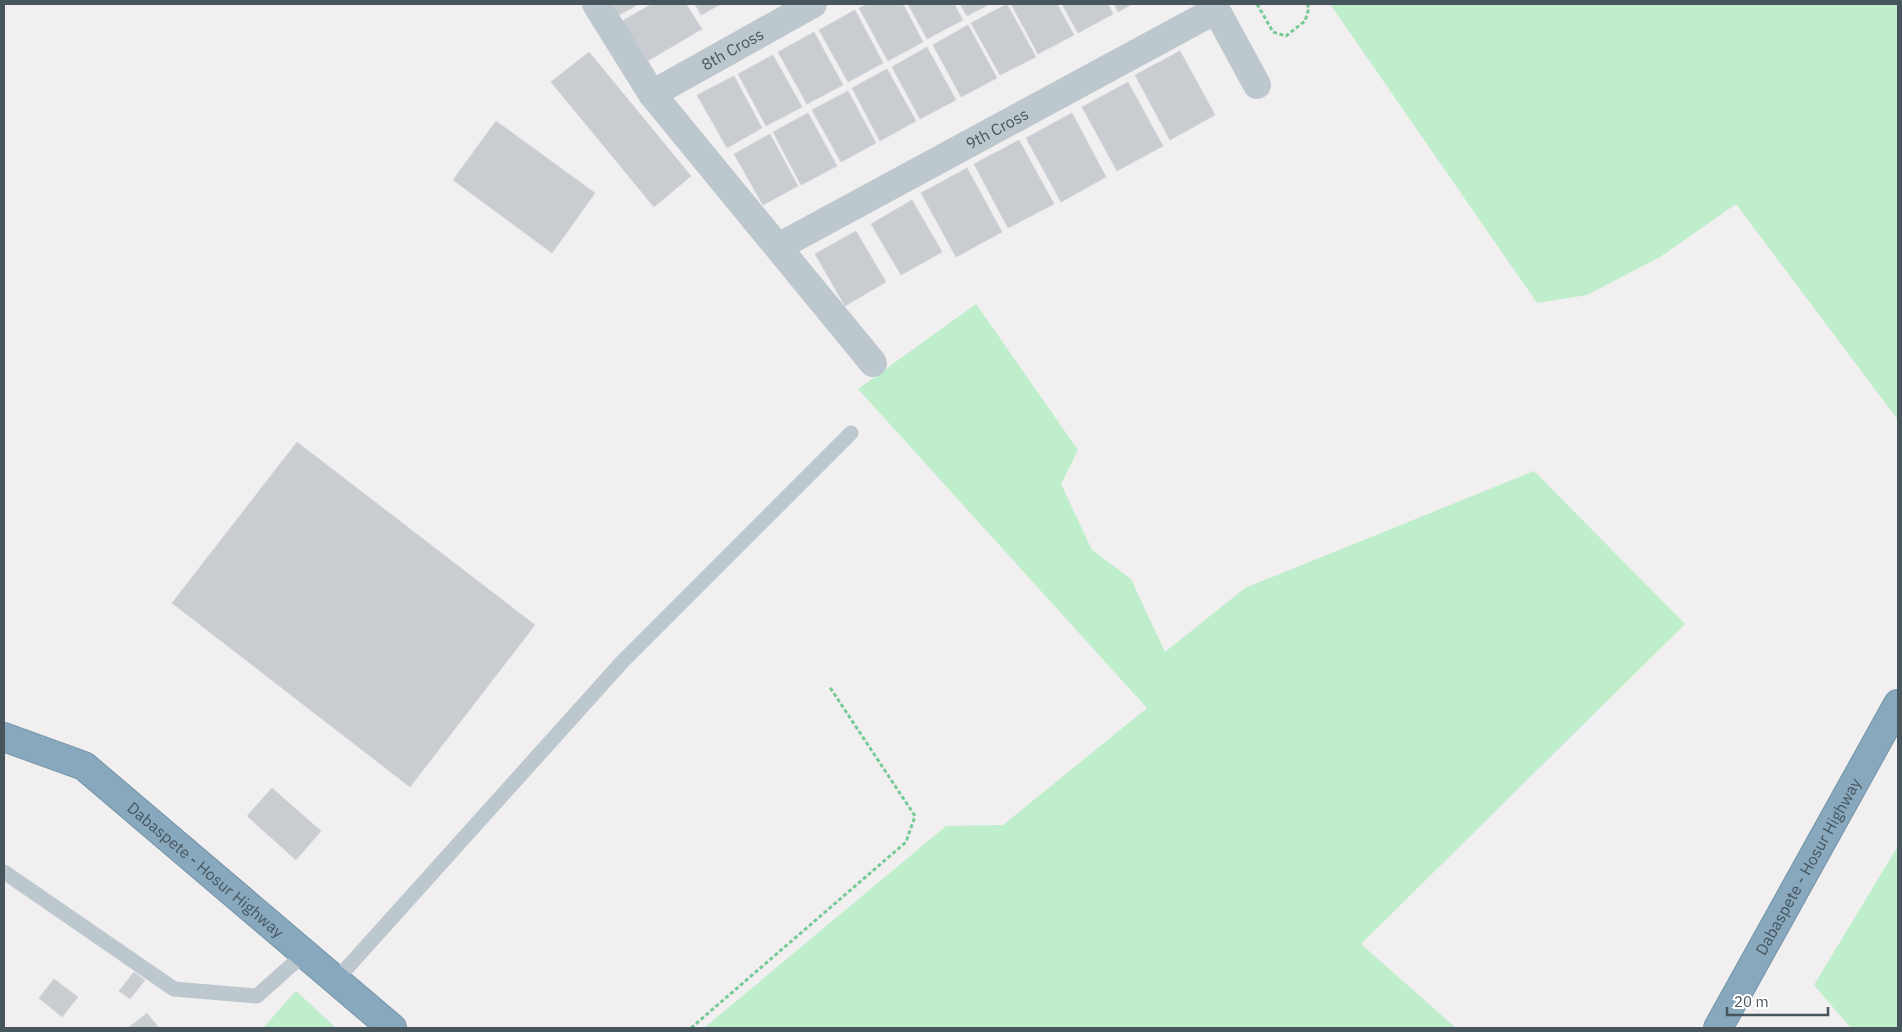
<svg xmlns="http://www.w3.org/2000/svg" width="1902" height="1032" viewBox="0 0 1902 1032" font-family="'IBM Plex Sans',sans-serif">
<rect width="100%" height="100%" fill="#f1efef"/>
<!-- green -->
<g fill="#beeecb">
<path d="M1330 4H1898V420L1736 204 1660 257 1587 295 1537 303Z"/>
<path d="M976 304 1078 450 1061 484 1092 550 1131 579 1165 652 1245 588 1534 471 1685 624 1361 944 1456 1028H704L946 826 1003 825 1147 708 858 389Z"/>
<path d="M1898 846V1028H1851L1814 985Z"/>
<path d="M296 991 336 1028H263Z"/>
</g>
<!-- building -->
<g fill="#c9cdd1" stroke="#d3d6da">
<path d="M603 4H639L612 19Z"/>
<path d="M652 4H686L702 29 639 66 615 25Z"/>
<path d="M695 4H721L701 15Z"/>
<path d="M868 4H903L923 42 888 61 859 8Z"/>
<path d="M908 4H954L963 20 927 39Z"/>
<path d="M960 4H990L967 16Z"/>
<path d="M1007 4 1036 57 1000 75 971 23Z"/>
<path d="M1011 4H1057L1074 35 1038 54Z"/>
<path d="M1062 4H1108L1113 14 1078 33Z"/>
<path d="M1114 4H1132L1118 12Z"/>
<path d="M855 10 883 63 848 82 819 30Z"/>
<path d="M968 25 997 78 961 97 933 45Z"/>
<path d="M814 32 843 85 807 104 778 52Z"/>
<path d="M927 47 956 100 920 119 892 67Z"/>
<path d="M1180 51 1215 115 1170 140 1135 75Z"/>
<path d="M589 52 691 176 654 207 551 82Z"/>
<path d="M773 55 802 107 766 126 738 74Z"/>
<path d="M887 69 916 121 880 141 852 88Z"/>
<path d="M734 76 762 128 727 148 697 95Z"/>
<path d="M1128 82 1163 146 1117 171 1082 107Z"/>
<path d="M848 91 876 143 841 162 812 110Z"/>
<path d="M808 113 837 166 801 185 773 132Z"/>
<path d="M1072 113 1106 177 1061 202 1026 138Z"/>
<path d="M496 121 595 193 552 253 453 180Z"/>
<path d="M770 134 798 186 763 205 734 154Z"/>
<path d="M1019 140 1054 204 1008 228 974 164Z"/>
<path d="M967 168 1002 232 956 257 921 193Z"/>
<path d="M912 200 942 252 901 275 871 224Z"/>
<path d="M856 231 886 282 845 306 815 254Z"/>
<path d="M297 442 535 625 410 787 172 603Z"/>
<path d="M272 788 321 831 296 860 247 816Z"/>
<path d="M134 972 145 980 130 999 119 991Z"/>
<path d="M54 979 78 997 62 1017 39 998Z"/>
<path d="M147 1013 159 1028H128Z"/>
</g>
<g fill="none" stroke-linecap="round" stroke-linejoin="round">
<defs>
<g id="highway">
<path id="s3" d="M4 737 84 766 392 1028"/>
<path id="s4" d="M1718 1028 1898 704"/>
</g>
</defs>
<!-- highway casing -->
<use href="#highway" stroke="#7393a8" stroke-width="30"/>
<!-- path -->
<g stroke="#77cb98" stroke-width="3" stroke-dasharray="4 2.5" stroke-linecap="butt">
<path d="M1257 4 1273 32 1286 36 1305 21 1309 8 1307 4"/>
<path d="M691 1028 906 842 915 816 829 686"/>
</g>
<!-- lane -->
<g stroke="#bdc8ce" stroke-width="15">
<path d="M4 872 174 989 257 996 304 954"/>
<path d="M337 979 623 661 851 433"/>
</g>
<!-- street -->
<g stroke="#bdc8ce" stroke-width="28">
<path d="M596 4 652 94 873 363"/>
<path d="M1213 4 1257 85"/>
<path id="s1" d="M652 94 813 4"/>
<path id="s2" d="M778 247 1216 10"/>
</g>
<!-- highway -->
<use href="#highway" stroke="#88a8bd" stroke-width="28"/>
</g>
<g text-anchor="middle" stroke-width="4" stroke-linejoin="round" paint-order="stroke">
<!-- street labels -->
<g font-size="16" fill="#47555c" stroke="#fff">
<text dy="6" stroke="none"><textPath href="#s1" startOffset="92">8th Cross</textPath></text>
<text dy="6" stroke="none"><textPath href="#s2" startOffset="249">9th Cross</textPath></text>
<text dy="6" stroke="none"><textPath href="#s4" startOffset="185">Dabaspete - Hosur Highway</textPath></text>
<text dy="6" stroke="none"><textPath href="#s3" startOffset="245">Dabaspete - Hosur Highway</textPath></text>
</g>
</g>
<!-- border -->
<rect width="1902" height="1032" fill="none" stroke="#47555c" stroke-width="10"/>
<!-- scale -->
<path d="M1727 1007v8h101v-8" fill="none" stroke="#47555c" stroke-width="2.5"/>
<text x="1734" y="1007" font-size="15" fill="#47555c" stroke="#ffffff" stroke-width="4" paint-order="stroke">20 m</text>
</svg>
